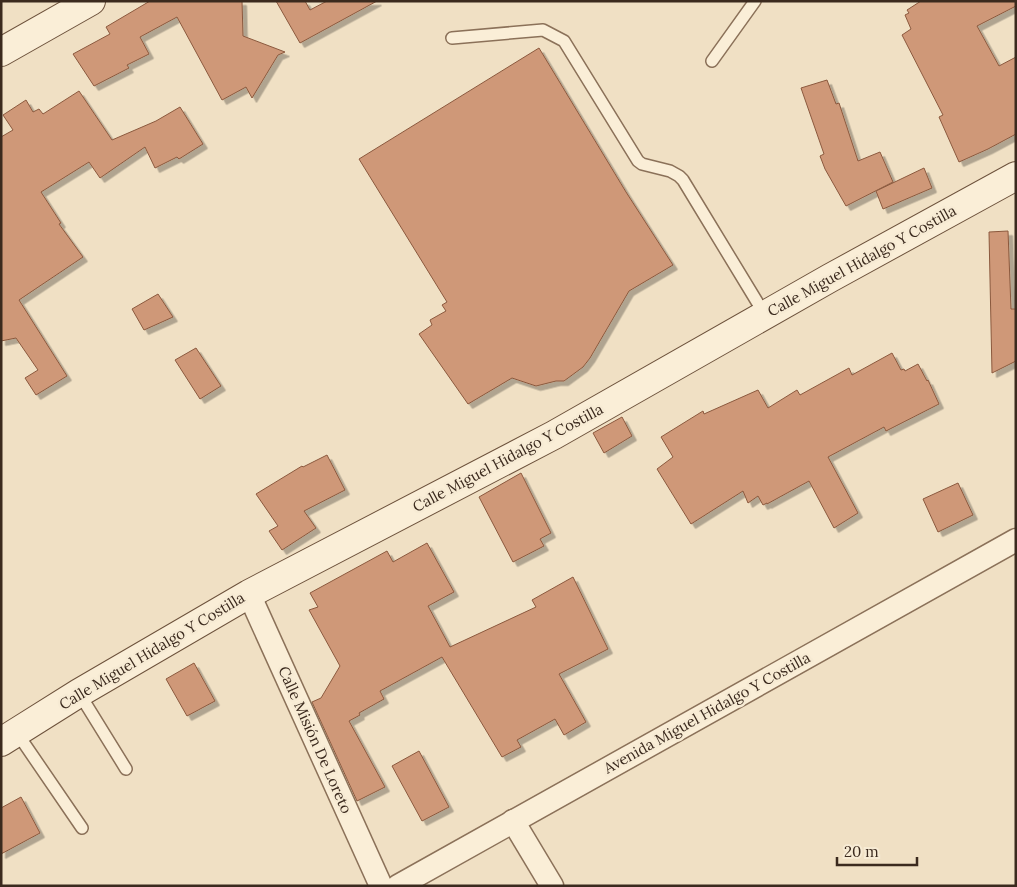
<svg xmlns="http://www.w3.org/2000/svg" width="1017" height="887" viewBox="0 0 1017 887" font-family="Lora,serif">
<defs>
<filter id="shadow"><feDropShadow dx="4.5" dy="4.5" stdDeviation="0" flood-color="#0004"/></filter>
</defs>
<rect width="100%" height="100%" fill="#f0e0c4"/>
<!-- building -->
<g fill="#cf9878" stroke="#8b593e" filter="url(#shadow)">
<path d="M150 1H242L243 36 285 52 278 55 252 98 246 87 222 100 177 17 140 37 149 54 127 65 129 68 94 86 73 54 110 34 106 27Z"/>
<path d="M276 1H305L310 10 327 1H377L300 43Z"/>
<path d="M921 1H1016V6L977 26 999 66 1016 57V134L988 149 959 162 939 117 943 115 902 35 911 29 905 15 909 13 907 10Z"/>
<path d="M539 48 626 192 673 265 629 291 590 358 583 367 564 381H556L536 386 512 378 468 404 419 334 432 325 430 320 446 311 442 305 447 302 359 159Z"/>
<path d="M827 80 836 104 839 103 858 161 880 152 893 182 846 206 825 169 820 156 824 154 801 88Z"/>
<path d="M79 91 112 140 156 121 180 107 203 144 179 159 177 157 155 168 145 147 100 178 89 162 41 192 61 223 59 224 83 257 19 300 67 376 36 395 25 378 38 370 16 338 1 341V137L13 130 3 115 26 100 33 112 39 109 43 114Z"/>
<path d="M924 168 932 188 883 209 876 191Z"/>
<path d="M1008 231 1011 309H1016V361L992 373 989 232Z"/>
<path d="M158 294 173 317 144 330 132 309Z"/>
<path d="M196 348 221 386 200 399 175 360Z"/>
<path d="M892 353 901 370 904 369 905 371 918 364 927 381 928 380 939 404 886 431 884 427 828 457 858 513 834 528 809 481 767 504V503L763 505 758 496 748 503 743 491 691 524 657 469 673 457 661 437 703 411 704 414 758 390 768 408 797 390 800 395 849 368 852 375Z"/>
<path d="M622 417 632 436 604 453 593 433Z"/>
<path d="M327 455 345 490 304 511 316 528 282 550 269 531 278 526 256 494 302 466 303 467Z"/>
<path d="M521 473 551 533 540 539 544 546 513 562 479 497Z"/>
<path d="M958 483 973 515 938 532 923 499Z"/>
<path d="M427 543 454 592 428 606 450 647 536 607 532 600 573 577 608 649 559 674 586 722 564 735 555 719 517 740 521 747 502 757 442 657 380 691 384 699 359 713 360 715 349 721 385 787 357 801 312 702 321 698 340 666 309 610 318 607 310 593 387 551 393 562Z"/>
<path d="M194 663 215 701 187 716 166 679Z"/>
<path d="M419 751 449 807 422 821 392 766Z"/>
<path d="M21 797 40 833 1 854V808Z"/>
</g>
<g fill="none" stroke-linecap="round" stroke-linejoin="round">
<defs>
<g id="lane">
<path d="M452 38 543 30 564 41 638 161 642 164 670 171 679 176 683 180 765 315"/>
<path d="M712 61 755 1"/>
<path d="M79 693 126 769"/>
<path d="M17 733 82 828"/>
</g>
<g id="street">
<path d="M249 594 381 886"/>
<path d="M513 821 552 886"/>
<path d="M398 886 1016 540"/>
</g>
<g id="secondary">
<path d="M1 52 91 1"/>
<path d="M1 742 79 693 249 594 554 435 830 278 1016 176"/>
</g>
</defs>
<!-- lane casing -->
<use href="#lane" stroke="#8b7159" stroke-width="14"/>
<!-- street casing -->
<use href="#street" stroke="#8b7159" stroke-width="25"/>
<!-- secondary casing -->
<use href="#secondary" stroke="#6d523c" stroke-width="30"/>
<!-- lane -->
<use href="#lane" stroke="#faeed7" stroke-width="11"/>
<!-- street -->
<use href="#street" stroke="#faeed7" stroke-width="22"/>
<!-- secondary -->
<use href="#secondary" stroke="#faeed7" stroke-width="28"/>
</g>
<g text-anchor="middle" stroke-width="5" stroke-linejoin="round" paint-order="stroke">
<!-- street labels -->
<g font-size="15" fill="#3b2a1e" stroke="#f7ebd4">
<text transform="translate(862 261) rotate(-29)" y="5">Calle Miguel Hidalgo Y Costilla</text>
<text transform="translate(508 458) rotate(-28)" y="5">Calle Miguel Hidalgo Y Costilla</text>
<text transform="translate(152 651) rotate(-31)" y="5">Calle Miguel Hidalgo Y Costilla</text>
<text transform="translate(707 713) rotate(-29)" y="5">Avenida Miguel Hidalgo Y Costilla</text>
<text transform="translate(315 740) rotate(66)" y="5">Calle Misión De Loreto</text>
</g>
</g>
<!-- border -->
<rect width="1017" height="887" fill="none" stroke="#3b2a1e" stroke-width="5"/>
<!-- scale -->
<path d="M837 857v8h80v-8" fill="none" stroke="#3b2a1e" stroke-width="2.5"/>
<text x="844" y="857" font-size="15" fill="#3b2a1e" stroke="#f7ebd4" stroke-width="4" paint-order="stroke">20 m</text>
</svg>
